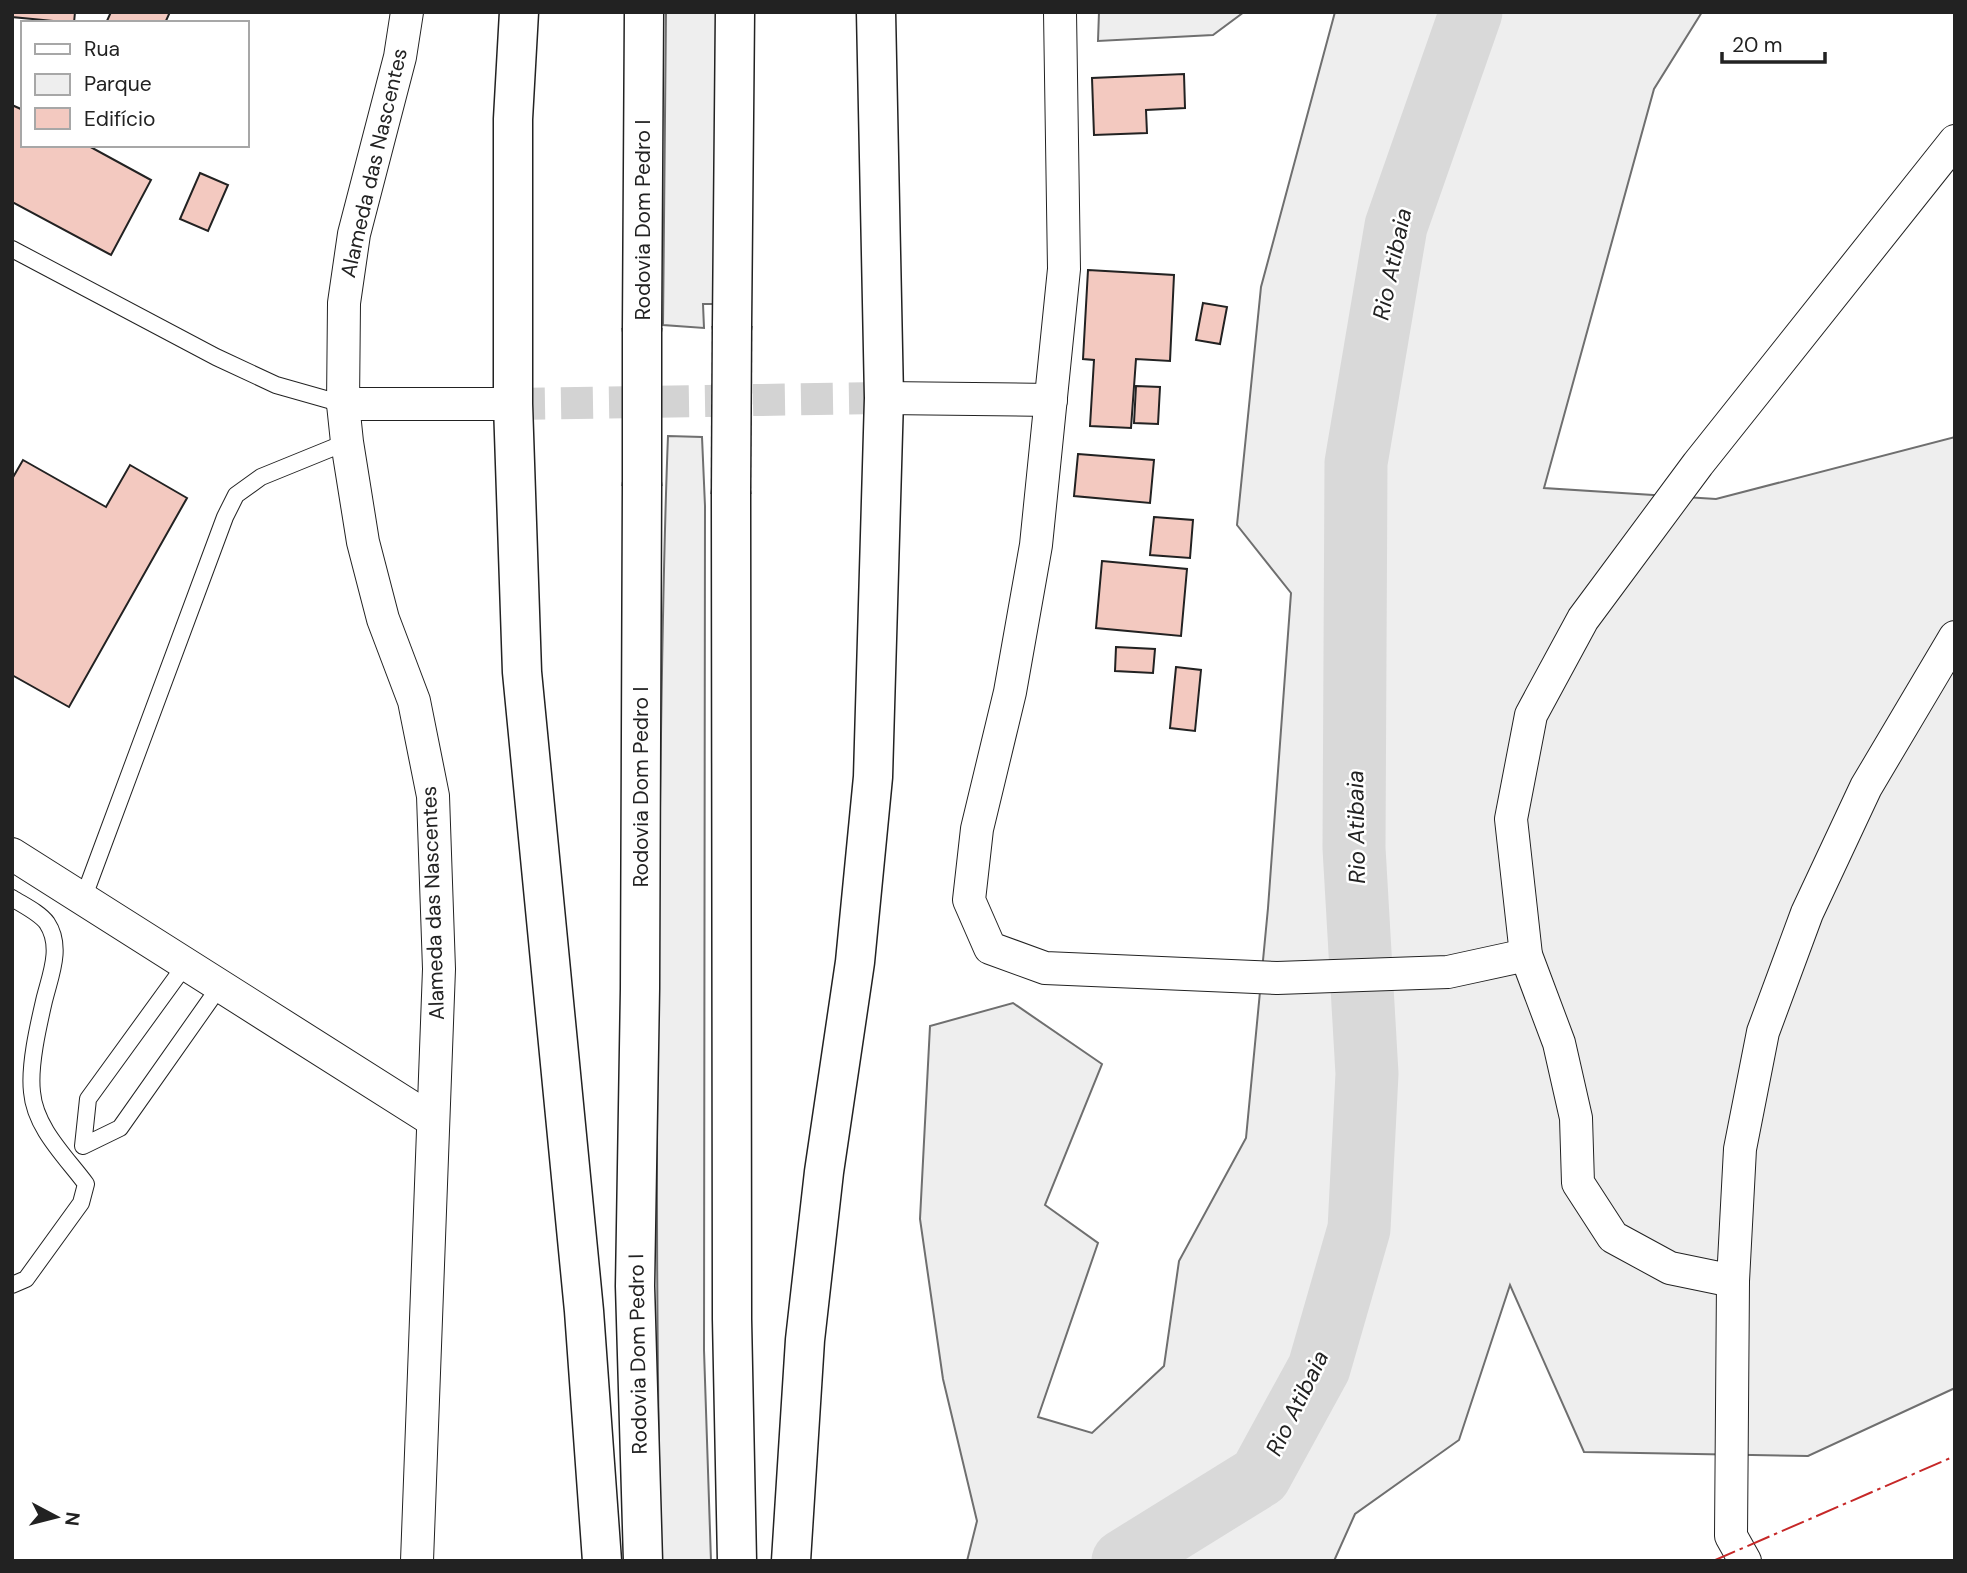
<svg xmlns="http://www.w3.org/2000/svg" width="1967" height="1573" viewBox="0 0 1967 1573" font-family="'DM Sans',sans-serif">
<rect width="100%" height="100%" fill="#fff"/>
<!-- green -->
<g fill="#eee" stroke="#6f6f6f" stroke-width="2">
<path d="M666 12H716L714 304H703L704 328 663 325Z"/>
<path d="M1099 12H1244L1213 35 1098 41Z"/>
<path d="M1335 12H1702L1654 89 1544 488 1716 499 1955 437V1388L1808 1456 1584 1452 1510 1285 1459 1440 1355 1514 1334 1561H967L977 1521 943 1379 920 1219 930 1026 1013 1003 1102 1064 1045 1205 1098 1243 1038 1417 1092 1433 1164 1366 1179 1261 1246 1138 1268 908 1291 593 1237 525 1261 287Z"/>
<path d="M668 436 702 437 705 506 704 1350 711 1561H661C656 1336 656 1112 659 888 661 737 662 587 668 436Z"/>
</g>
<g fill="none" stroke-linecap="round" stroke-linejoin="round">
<!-- river -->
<path stroke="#d9d9d9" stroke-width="63" d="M1123 1561 1260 1476 1319 1368 1359 1229 1367 1074 1354 848 1356 463 1396 226 1471 12"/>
</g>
<!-- building -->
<g fill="#f3c9c0" stroke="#222" stroke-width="2">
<path d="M12 12H75L74 23 12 17Z"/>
<path d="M111 12H170L165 23H106Z"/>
<path d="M1184 74 1185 108 1146 110 1147 133 1094 135 1092 78Z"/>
<path d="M12 105 23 110V145H87L151 180 111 255 12 202Z"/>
<path d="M200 173 228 185 208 231 180 219Z"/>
<path d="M1088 270 1174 275 1170 361 1136 359 1131 428 1090 426 1094 360 1083 359Z"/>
<path d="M1203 303 1227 307 1220 344 1196 340Z"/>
<path d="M1136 386 1160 387 1158 424 1134 423Z"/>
<path d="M1078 454 1154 460 1150 503 1074 496Z"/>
<path d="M23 460 106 507 130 465 187 498 69 707 12 675V479Z"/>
<path d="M1154 517 1193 520 1190 558 1150 555Z"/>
<path d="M1102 561 1187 569 1181 636 1096 628Z"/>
<path d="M1116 647 1155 649 1153 673 1115 671Z"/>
<path d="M1176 667 1201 670 1195 731 1170 728Z"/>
</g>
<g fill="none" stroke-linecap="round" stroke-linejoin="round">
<!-- minor-tunnel -->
<path stroke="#d3d3d3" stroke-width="32" stroke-dasharray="32 16" stroke-linecap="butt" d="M513 404 884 398"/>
<defs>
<g id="service">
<path d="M12 249 216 357 276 385 343 404"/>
<path d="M12 898C23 905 40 913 47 923 63 947 50 976 44 1001 38 1027 29 1066 32 1092 35 1128 66 1157 86 1184L81 1203 26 1279 12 1285"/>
<path d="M83 899 225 517 236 495 261 477 347 442"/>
<path d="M186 964 88 1099 83 1146 120 1128 220 986"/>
</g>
<g id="minor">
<path d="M407 12 400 57 354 234 344 303 343 404 347 442 363 542 383 619 414 701 433 796 439 969 417 1561"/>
<path d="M1060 12 1064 269 1036 545 1010 692 977 829 969 900 990 948 1045 968 1277 978 1448 972 1526 955"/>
<path d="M884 398 1051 400"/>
<path d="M343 404H513"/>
<path d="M12 854 432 1120"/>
<path d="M1733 1281 1670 1268 1613 1237 1578 1183 1576 1118 1559 1043 1526 955 1511 819 1531 715 1583 619 1698 464 1955 141"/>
<path d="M1745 1561 1731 1536 1733 1281 1740 1149 1763 1032 1807 913 1866 787 1955 637"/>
</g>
<g id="motorway">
<path d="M519 12 513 119V404L522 672 584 1311 602 1561"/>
<path d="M732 326 735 12"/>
<path d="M642 328 644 12"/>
<path d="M642 486 640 989 635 1286 643 1561"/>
<path d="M731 494 732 1319 737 1561"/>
<path d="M791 1561 805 1340 824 1172 855 962 873 777 884 398 876 12"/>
</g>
</defs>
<!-- service casing -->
<use href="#service" stroke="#222" stroke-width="18"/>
<!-- minor casing -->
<use href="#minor" stroke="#222" stroke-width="34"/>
<!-- motorway casing -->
<use href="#motorway" stroke="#222" stroke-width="41"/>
<!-- service -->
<use href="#service" stroke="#fff" stroke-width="16"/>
<!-- minor -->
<use href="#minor" stroke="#fff" stroke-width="32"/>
<!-- motorway -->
<use href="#motorway" stroke="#fff" stroke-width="38"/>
<defs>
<g id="motorway-bridge">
<path d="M642 486V328"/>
<path d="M731 494 732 326"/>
</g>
</defs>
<!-- motorway-bridge casing -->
<use href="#motorway-bridge" stroke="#222" stroke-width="41" stroke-linecap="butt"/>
<!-- motorway-bridge -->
<use href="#motorway-bridge" stroke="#fff" stroke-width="38"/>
<!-- power -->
<path stroke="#c62828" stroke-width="2" stroke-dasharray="24 5 3.5 5" stroke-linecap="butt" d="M1713 1561 1955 1456"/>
</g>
<g text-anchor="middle" stroke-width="5" stroke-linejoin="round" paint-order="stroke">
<!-- street labels -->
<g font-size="21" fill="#222" stroke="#fff">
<text transform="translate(374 163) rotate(-77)" y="7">Alameda das Nascentes</text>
<text transform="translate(643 220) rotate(-90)" y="7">Rodovia Dom Pedro I</text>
<text transform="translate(641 787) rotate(-90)" y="7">Rodovia Dom Pedro I</text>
<text transform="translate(433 903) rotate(-92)" y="7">Alameda das Nascentes</text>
<text transform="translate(638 1354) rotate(-91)" y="7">Rodovia Dom Pedro I</text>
</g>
<!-- water labels -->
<g font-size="23" font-style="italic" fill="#222" stroke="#fff">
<text transform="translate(1392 264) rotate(-78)" y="8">Rio Atibaia</text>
<text transform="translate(1356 827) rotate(-91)" y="8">Rio Atibaia</text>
<text transform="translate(1297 1403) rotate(-64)" y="8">Rio Atibaia</text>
</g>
</g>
<!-- border -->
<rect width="1967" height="1573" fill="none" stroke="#222222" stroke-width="28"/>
<!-- legend -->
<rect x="21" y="21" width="228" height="126" fill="#ffffff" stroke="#a7a7a7" stroke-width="2"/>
<rect x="35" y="44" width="35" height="10" fill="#ffffff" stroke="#a7a7a7" stroke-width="2"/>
<text x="84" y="56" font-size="21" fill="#222222">Rua</text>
<rect x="35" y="74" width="35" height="21" fill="#eeeeee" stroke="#a7a7a7" stroke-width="2"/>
<text x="84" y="91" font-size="21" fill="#222222">Parque</text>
<rect x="35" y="108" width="35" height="21" fill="#f3c9c0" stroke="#a7a7a7" stroke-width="2"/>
<text x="84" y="126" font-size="21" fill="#222222">Edifício</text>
<!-- north arrow -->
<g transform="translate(56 1517) rotate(97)" stroke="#ffffff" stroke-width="5" paint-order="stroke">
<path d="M0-5L12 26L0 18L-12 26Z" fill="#222222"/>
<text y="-10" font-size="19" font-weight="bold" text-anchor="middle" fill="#222222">N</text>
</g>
<!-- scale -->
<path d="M1722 52v10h103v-10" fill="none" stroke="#222222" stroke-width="3.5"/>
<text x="1732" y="52" font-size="21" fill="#222222" stroke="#ffffff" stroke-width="5" paint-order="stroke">20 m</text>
</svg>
